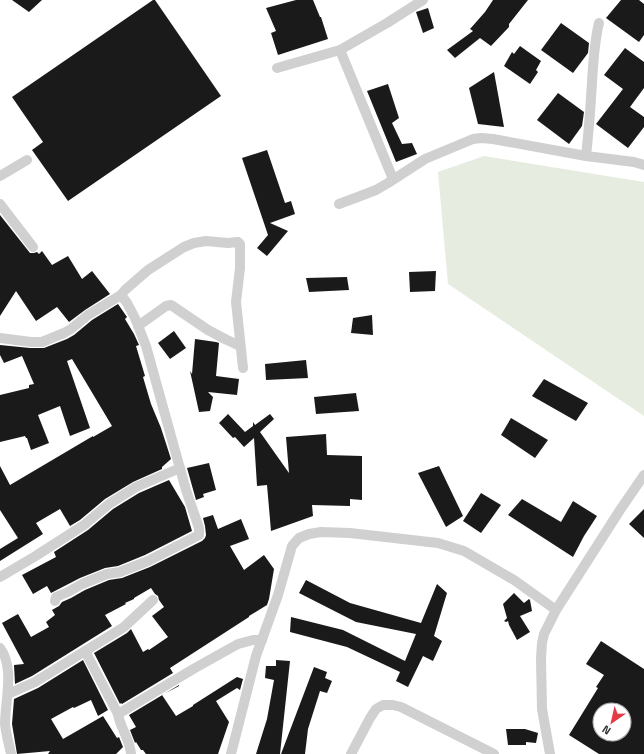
<svg xmlns="http://www.w3.org/2000/svg" width="644" height="754" viewBox="0 0 644 754" font-family="'Titillium Web',sans-serif">
<rect width="100%" height="100%" fill="#fff"/>
<!-- green -->
<path fill="#e6ecdf" d="M484 156 644 182V416L448 284 438 172Z"/>
<!-- building -->
<g fill="#1a1a1a" fill-rule="evenodd">
<path d="M12 0H42L29 12Z"/>
<path d="M153 0H155L221 96 68 201 32 150 43 142 12 97Z"/>
<path d="M296 0H313L320 17H321L328 39 278 55 271 33 276 31 266 8Z"/>
<path d="M493 0H528L509 24V27L491 46 480 38 455 58 447 50 473 31 470 29 485 12Z"/>
<path d="M621 0H639L644 4V35L639 42 606 18Z"/>
<path d="M428 8 434 28 423 33 416 12Z"/>
<path d="M561 23 589 43 588 53 573 73 541 50Z"/>
<path d="M520 46 541 61 536 70 538 72 530 84 504 66 512 52 514 54Z"/>
<path d="M625 48 644 62V88L630 107 644 117V127L628 148 596 124 623 89 604 75Z"/>
<path d="M494 72 504 127 478 124 469 88Z"/>
<path d="M388 84 399 118 392 123 402 144 412 143 417 154 396 162 367 91Z"/>
<path d="M558 93 584 112 582 126 569 144 537 120Z"/>
<path d="M267 150 285 203 291 201 295 214 270 223 288 231 267 256 257 248 268 235 242 158Z"/>
<path d="M0 215 30 253H34L37 252 39 254 42 251 52 265 68 256 82 279 92 271 110 294 85 310 69 322 57 307 36 321 16 291 0 316Z"/>
<path d="M436 271 435 291 410 292 409 272Z"/>
<path d="M347 277 349 290 309 292 306 278Z"/>
<path d="M118 304 127 317 125 319 134 334 139 345 136 346 145 376 143 377 151 404 161 428 171 459 162 467V469L133 482 105 499 80 520 70 526 60 509 36 523 43 534 0 561V549L18 538 0 510V466L10 485 93 436V437L112 426 72 359 67 361 90 428 70 436 60 406 38 415 49 443 31 450 27 438H26L25 436 0 442V395L29 388V385L34 384 22 356 4 363 0 355V345L30 348H44L67 339 74 335 92 320Z"/>
<path d="M372 315 373 335 351 333 353 318Z"/>
<path d="M174 331 186 348 170 359 158 343Z"/>
<path d="M195 339 216 342 219 343 216 376 239 379 237 395 208 392 213 397 210 411 199 412 190 371 192 374Z"/>
<path d="M306 360 308 378 266 380 265 364Z"/>
<path d="M544 379 588 403 576 421 532 396Z"/>
<path d="M356 393 359 411 316 414 314 397Z"/>
<path d="M228 414 245 432 253 426V422L255 425 270 414 274 419 260 432 289 473 286 437 326 434 327 455 362 456V500L350 499V506L312 505 313 516 271 531 267 485 257 486 254 438 244 447 235 437 233 438 219 423Z"/>
<path d="M511 418 548 440 535 458 501 435Z"/>
<path d="M209 463 216 490 203 494 204 497 196 500 187 468Z"/>
<path d="M439 466 463 516 446 527 418 473Z"/>
<path d="M169 480 185 507 192 531 145 555 118 566 105 568 80 578 51 593 47 586 33 594 22 575 56 557 54 552 88 530 113 509 139 493Z"/>
<path d="M481 493 501 505 481 533 463 521Z"/>
<path d="M522 499 561 522 573 501 597 516 584 536 573 557 508 515Z"/>
<path d="M644 509V538L629 524Z"/>
<path d="M213 515 218 529 241 519 249 539 230 546 244 570 264 555 274 569 269 599 267 605 249 616V617L170 668 173 673 122 704 121 703 120 704 94 653 127 633 131 629 143 652 148 649 149 650 168 637 152 616 164 607 159 600 158 596 155 594 151 588 134 598V599L125 603 126 604 105 615 112 626 32 676 15 684 14 665 24 664 2 623 18 614 31 637 49 627 46 622 55 615 52 610 59 606 62 602 71 598 85 590 109 580 122 578 150 567 202 541 205 538 206 535 205 526 203 518Z"/>
<path d="M306 580 350 603 421 623 437 584 447 593 434 636 442 641 433 661 423 656 408 687 396 681 400 672 347 647 290 632 291 617 343 630 405 661 416 634 356 622 299 593Z"/>
<path d="M514 593 524 603 529 599 530 600 532 611 520 616 530 632 517 640 509 625 508 621 506 622 504 621 507 618 503 604Z"/>
<path d="M601 641 644 669V754H599L569 735 598 688 596 687 604 675 586 664ZM600 710H624V734H600Z"/>
<path d="M83 660 108 710 98 716 91 700 74 708 73 707 51 719 63 739 103 716 117 738 119 737 123 747 116 754H48L50 751 17 754 12 724 14 699 38 688Z"/>
<path d="M276 660 290 661 280 754H256L267 719 274 680 265 678 266 666H276Z"/>
<path d="M314 667 327 672 325 678 332 681 327 693 320 691 308 729 305 754H281Z"/>
<path d="M237 677 243 679 240 690 237 688 216 701 229 722 218 754H146L143 750H141L136 742 135 743 130 730 136 727 129 715 179 685V686L162 695 176 716 193 706V705Z"/>
<path d="M506 729H525L538 733 536 743 526 742V745H508Z"/>
</g>
<g fill="none" stroke-linecap="round" stroke-linejoin="round">
<!-- minor -->
<g stroke="#d0d0d0" stroke-width="10">
<path d="M340 50 393 179"/>
<path d="M277 68 340 50 387 23 423 0"/>
<path d="M586 156C588 137 590 117 591 97 593 72 593 47 599 23"/>
<path d="M0 176 27 160"/>
<path d="M0 204 33 247"/>
<path d="M339 204 363 195 376 190 388 183 425 159 473 139 481 138 493 139 586 156 634 162 644 165"/>
<path d="M121 295 125 290 148 270 184 247 194 243 206 241 228 243 238 242 240 244V268L236 302 243 368"/>
<path d="M138 326 166 306 171 305 208 330 225 339 240 346"/>
<path d="M0 338 31 342H42L64 333 71 329 88 315 121 295 127 303 135 318 146 346 186 490 199 528V535L148 561 120 572 107 574 82 584 68 592 56 597 55 601"/>
<path d="M0 577 34 557 84 525 109 504 136 487 180 468"/>
<path d="M0 648C15 667 5 702 5 724 6 734 9 744 11 754"/>
<path d="M85 651 118 714"/>
<path d="M8 694 35 682 124 627 153 600"/>
<path d="M131 754C130 739 120 728 118 714L195 668 238 644 253 640H262"/>
<path d="M231 754 256 656 278 595 292 546 299 538 309 534 321 532 350 533 438 543 464 551 514 580 556 610"/>
<path d="M351 754 370 718 376 709 383 705H393L401 707 494 754"/>
<path d="M550 754 542 709 541 659 542 643 544 634 556 610 620 510 644 475"/>
</g>
</g>
<!-- north arrow -->
<g transform="translate(612 722) rotate(214)"><circle r="19" fill="#ffffff" stroke="#adadad"/>
<path d="M0-3L7 15L0 10L-7 15Z" fill="#e63946"/>
<text y="-6" font-size="11" font-weight="bold" text-anchor="middle" fill="#333333">N</text>
</g>
</svg>
